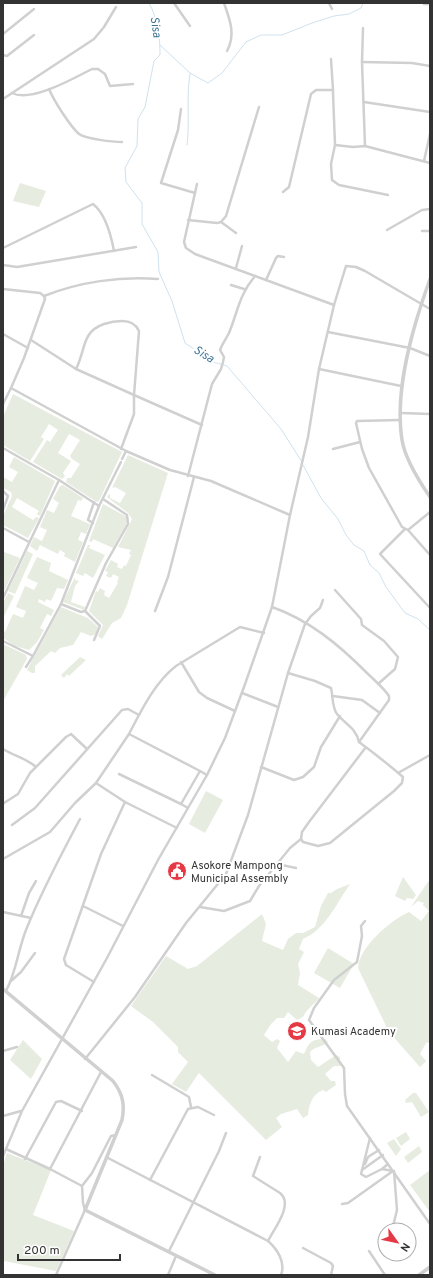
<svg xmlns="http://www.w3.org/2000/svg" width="433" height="1278" viewBox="0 0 433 1278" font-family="Overpass,sans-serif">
<rect width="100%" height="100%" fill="#fff"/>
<!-- green -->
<g fill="#e6ecdf">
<path d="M20 183 46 191 39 207 13 201Z"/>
<path d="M13 394 122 452 99 501 97 502 66 482 67 478H71L80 464 72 459 70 456 80 440 69 434 58 453 71 461 63 473 65 476 62 479 33 462 47 440 50 442 58 430 49 424 41 437 44 439 30 461 3 445V417Z"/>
<path d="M128 455 168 473 127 605 121 618 112 623 102 639 98 636 103 625 89 611 96 591 98 592 100 588 105 591 104 595 109 598 118 583 117 582 119 577 113 574 111 578 106 576 108 572 105 571 111 560 118 564 117 567 122 569 124 565 126 566 131 555 129 554 131 550 118 547 132 519 128 513 107 497 109 494 110 495V498L120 503 126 493 115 487 112 488Z"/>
<path d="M14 457 55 481 40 516 37 514 39 511 17 498 12 507 33 520 36 517 39 518 28 538 3 525V516L12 496 11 492 3 488V477L12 482 18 472 9 467Z"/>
<path d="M63 485 83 498 81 501 78 500 71 516 90 524 86 534 81 532 78 540 83 542 75 562 64 556 65 553 60 550 58 554 40 545 37 551 30 546 34 537 42 541 47 530 40 527 47 510 54 513 59 503 53 499 60 486Z"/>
<path d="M103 504 127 517 126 525 113 548 93 539 92 542 89 541Z"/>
<path d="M88 545H90L89 548 105 555 93 578 85 573 83 576 76 573Z"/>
<path d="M27 551 33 554 15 594 8 591Z"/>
<path d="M4 552 20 558 3 593V555Z"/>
<path d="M37 557 51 563 49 571 68 580 64 589 57 588 51 601 46 599 45 602 39 599 38 602 54 610 51 616 47 614 40 628 44 630 37 642 29 650 15 646 3 638V631L5 632 13 614 23 618 26 611 16 607 25 586 34 590 38 583 27 578Z"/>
<path d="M75 577V580L79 581 75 586 71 602 85 607 84 610 63 602Z"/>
<path d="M8 593 14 596 3 618V603Z"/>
<path d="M61 607 88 618 98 627 96 634 91 636 81 632 73 645 60 648 55 653 51 651 35 666V673H32L27 670Z"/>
<path d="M3 644 26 655 27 659 3 701Z"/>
<path d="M80 657 86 660 69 676 67 674 64 678 61 675Z"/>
<path d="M206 791 223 800 205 833 189 824Z"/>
<path d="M403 877 416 895 413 899 407 898 405 901 395 896Z"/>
<path d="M430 879V1042L426 1043 420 1054 426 1061 420 1067 389 1032 358 968C359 947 391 920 409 912L421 921 429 911 423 905 424 903 418 901 411 907Z"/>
<path d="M350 884C337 903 325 930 303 939L299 949 304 952 298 964 300 973 298 985 319 998C314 1005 307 1008 303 1017L297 1020 288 1012 284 1018H277L271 1024 264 1035 272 1042 277 1039 280 1041 277 1048 288 1062 296 1051 304 1054C309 1042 312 1039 325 1039L328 1042C323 1047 316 1046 310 1052L311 1060 318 1067 336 1055 340 1057V1066H334L325 1074 331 1081H335L336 1085 326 1092 323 1090C312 1094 309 1105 308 1115L303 1118 297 1109 281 1114 276 1118 282 1127 266 1140 199 1073 186 1092 172 1084 188 1062 178 1052V1047L153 1022 131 1006 166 956 188 969 197 966 262 914 266 924 262 941 283 950 288 939 296 933H303L315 927 321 906 328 893H331L337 889Z"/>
<path d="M328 948 354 964 340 988 314 973Z"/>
<path d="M23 1040 42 1059 31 1079 10 1060Z"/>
<path d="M413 1093H416L429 1112 421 1117 412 1102 406 1103 405 1100Z"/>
<path d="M406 1132 410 1139 401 1146 396 1138Z"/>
<path d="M394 1139 401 1149 396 1156 387 1143Z"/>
<path d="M419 1146 422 1152 408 1163 404 1157Z"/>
<path d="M7 1153 51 1170 33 1215 74 1231 56 1271 4 1261 3 1275V1166Z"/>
<path d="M430 1170V1212L410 1185Z"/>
</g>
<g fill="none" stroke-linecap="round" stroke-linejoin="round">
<!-- stream -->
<g stroke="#cfe2ee" stroke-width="1">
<path d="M149 3C158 19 160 37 160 55L154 61 145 107 138 119 137 146 125 168 126 182 142 203V224L158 252 159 272 172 301 185 343 213 362 227 366 281 429 302 462"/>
<path d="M160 45 190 73 208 83 222 73 246 42 261 35H282L312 23 334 16 349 14 361 8 363 3"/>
<path d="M187 145C190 122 186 98 190 74"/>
<path d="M303 465 321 498 338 519 346 535 354 545 364 551 370 565 379 573 386 587 405 613 418 619 430 630"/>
</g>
<!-- minor -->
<g stroke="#d0d0d0" stroke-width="2.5">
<path d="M174 3 190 26"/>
<path d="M224 3C230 20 236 35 227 51"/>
<path d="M329 3 332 9"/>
<path d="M424 4H430"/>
<path d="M363 28 362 62 365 146"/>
<path d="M3 34 34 9"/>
<path d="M3 55 7 56 34 35"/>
<path d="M331 59 333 90"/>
<path d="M362 62 412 63 430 66"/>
<path d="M49 89C54 101 70 126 79 134 86 139 113 142 122 142"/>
<path d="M12 93C31 103 74 78 92 69H98L105 74 110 86 133 84"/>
<path d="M3 99 94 39 104 27 116 7"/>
<path d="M364 102 430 112"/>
<path d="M181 109 178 130 161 183 195 193"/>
<path d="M335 145 353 147 365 146 430 163"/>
<path d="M424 161 430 134"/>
<path d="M197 184 184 242 186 248 195 254 334 305"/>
<path d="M283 192 289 187 311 94 316 90H333V93L335 145 331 164 332 180 339 185 388 195"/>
<path d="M188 220 217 223 221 222 226 216 259 107"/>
<path d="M221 222 236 233"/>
<path d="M387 230 422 210 430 209"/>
<path d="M422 231H430"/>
<path d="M3 248 93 204C106 214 111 235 114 251"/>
<path d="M3 265 17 267 136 247"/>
<path d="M236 268 242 246"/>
<path d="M266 280 276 258 278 256 284 257"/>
<path d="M231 285 244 289"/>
<path d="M3 289 40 293 44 296 45 299 24 358 11 388 126 451 170 470 211 481 290 515"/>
<path d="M44 296C79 282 120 276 158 279"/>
<path d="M328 332 410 348 430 356"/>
<path d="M3 334 28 348"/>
<path d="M31 340 76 369 134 395V414L121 449"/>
<path d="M76 369C86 350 81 332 104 324 110 322 116 321 122 321 130 321 136 324 139 331L134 395 202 425"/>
<path d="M319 369 401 386"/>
<path d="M3 404 11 388"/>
<path d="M401 413 430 414"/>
<path d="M400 420 357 421 356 423 362 449 369 468 397 518 402 527 408 530 430 555"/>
<path d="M3 448 59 480 99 506"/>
<path d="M333 449 360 442"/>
<path d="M122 459 126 451"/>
<path d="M188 476 212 384 221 369 223 362 224 357 220 350C222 344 226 339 229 333 238 311 239 295 255 276"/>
<path d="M3 491 8 496 3 510"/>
<path d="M93 523 88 520 94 502"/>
<path d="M3 528 29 542"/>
<path d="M405 529 380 554 430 608"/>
<path d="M408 530 430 512"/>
<path d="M335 590 361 619 362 625 384 641 398 657 395 669 378 684"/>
<path d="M3 598 59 480"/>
<path d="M61 604 81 612 85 611 106 563 128 524 127 515 103 499"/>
<path d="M272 607C309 620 338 644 366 672 374 680 383 687 389 696V700L359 742"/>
<path d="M85 611 100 626 94 640"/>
<path d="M155 611 168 577 194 477"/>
<path d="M3 641 33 656 61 604 99 506 121 462"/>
<path d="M181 662 199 692 207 698 235 711"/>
<path d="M26 667 33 656"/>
<path d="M288 673 315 681 331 688C333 696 332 708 337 714 345 724 356 728 359 742 374 753 389 765 403 777L402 783 394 791 330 843 318 846 303 842 301 839 302 832 309 822 366 747"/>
<path d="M242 693 278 707"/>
<path d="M333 696 362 700 380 713"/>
<path d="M129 734C141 711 155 682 176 666L240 627 264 633"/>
<path d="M3 749C14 756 26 758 36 767"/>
<path d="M261 767 294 780 303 777 314 767 321 747 340 716"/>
<path d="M398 773 430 755"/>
<path d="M119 774 181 804 200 771 207 775"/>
<path d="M96 783 125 802 177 828"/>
<path d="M4 803 18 794 30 773 66 737 71 734 87 749"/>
<path d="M181 804 188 808"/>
<path d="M12 825 35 808 122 710 128 709 139 715"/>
<path d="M3 859 50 832 75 803 96 783 129 734 200 771"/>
<path d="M277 864 290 848 301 839"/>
<path d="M83 906 123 926"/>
<path d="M200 907 224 911 250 901 259 886 277 864 296 868"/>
<path d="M3 912 31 918"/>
<path d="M21 916 29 893 36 881"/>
<path d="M365 921 361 926 362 936 357 962 334 980 314 1008 309 1020 344 1068 345 1094 347 1106 430 1224"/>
<path d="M11 981 21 972 35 953"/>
<path d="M94 982 66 965 64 959 101 854 125 802"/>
<path d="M6 991C16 973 18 950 26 930 41 892 61 855 80 819"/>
<path d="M3 1051 17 1047"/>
<path d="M85 1059 135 997 186 923 226 874 248 815 288 673 305 624 311 616 320 608 323 600"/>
<path d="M152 1075 189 1097 191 1107"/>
<path d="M3 1116 21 1111"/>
<path d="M6 1149 50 1169 82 1186 83 1203 85 1210 56 1275"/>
<path d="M3 1156 22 1111 107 958 158 860 207 775 225 738 244 687 272 607 290 515 308 437 319 369 334 305 346 266 356 267 365 271 430 309"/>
<path d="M260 1157 253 1176 280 1193C294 1204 274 1229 268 1241"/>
<path d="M108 1158 268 1241C277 1249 286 1262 281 1275"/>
<path d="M25 1159 56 1102 61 1101 82 1111"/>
<path d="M365 1164 368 1157 379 1150"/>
<path d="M50 1169 101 1072"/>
<path d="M382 1169 388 1164"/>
<path d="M362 1170 370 1138"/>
<path d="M150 1180 188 1109 198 1107 214 1115"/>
<path d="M82 1186 92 1173 111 1136 116 1135"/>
<path d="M342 1204 348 1203 393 1171 382 1169 366 1177 361 1174 362 1170 383 1155"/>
<path d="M392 1230 397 1210 394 1171"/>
<path d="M303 1248 331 1263 333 1266 331 1275"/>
<path d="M169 1251 219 1151 226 1133"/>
<path d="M369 1251 385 1275"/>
<path d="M168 1275 176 1256"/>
</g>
<!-- tertiary -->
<g stroke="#d0d0d0" stroke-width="3.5">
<path d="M430 279C413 326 394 389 402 440 405 459 419 481 430 497"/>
<path d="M3 989 113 1081C123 1094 125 1105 122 1120L85 1210 215 1275"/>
<path d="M419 1275 430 1267"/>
</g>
</g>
<!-- icons -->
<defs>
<symbol id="civic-disc" viewBox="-11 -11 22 22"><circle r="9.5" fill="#e63946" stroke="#fff"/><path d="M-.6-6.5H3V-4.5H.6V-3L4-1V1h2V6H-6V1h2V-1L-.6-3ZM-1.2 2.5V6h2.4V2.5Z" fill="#fff"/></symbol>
<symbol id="school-disc" viewBox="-11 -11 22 22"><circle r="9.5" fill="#e63946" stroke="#fff"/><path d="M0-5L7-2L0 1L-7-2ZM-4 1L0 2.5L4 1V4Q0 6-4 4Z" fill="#fff"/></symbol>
</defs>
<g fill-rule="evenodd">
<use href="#civic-disc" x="166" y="860" width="22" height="22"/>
<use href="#school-disc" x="286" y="1020" width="22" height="22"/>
</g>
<g text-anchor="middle" stroke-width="4" stroke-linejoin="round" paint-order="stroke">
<!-- poi labels -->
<g font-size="11" fill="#333" stroke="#fff" text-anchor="start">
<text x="191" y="869">Asokore Mampong<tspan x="191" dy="13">Municipal Assembly</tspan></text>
<text x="311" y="1035">Kumasi Academy</text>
</g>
<!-- water labels -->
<g font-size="12" font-style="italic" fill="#3f7597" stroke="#fff">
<text transform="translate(156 27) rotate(81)" y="4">Sisa</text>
<text transform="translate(204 354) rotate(32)" y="4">Sisa</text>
</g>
</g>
<!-- border -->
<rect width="433" height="1278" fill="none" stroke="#333333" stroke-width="8"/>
<!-- north arrow -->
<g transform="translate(397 1242) rotate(123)"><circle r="19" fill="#ffffff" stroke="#adadad"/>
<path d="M0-3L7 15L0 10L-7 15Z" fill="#e63946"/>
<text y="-6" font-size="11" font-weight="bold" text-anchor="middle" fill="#333333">N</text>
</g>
<!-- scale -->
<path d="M18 1254v6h102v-6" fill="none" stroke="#333333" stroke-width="2"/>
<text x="24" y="1254" font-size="12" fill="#333333" stroke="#ffffff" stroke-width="3" paint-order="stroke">200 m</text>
</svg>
